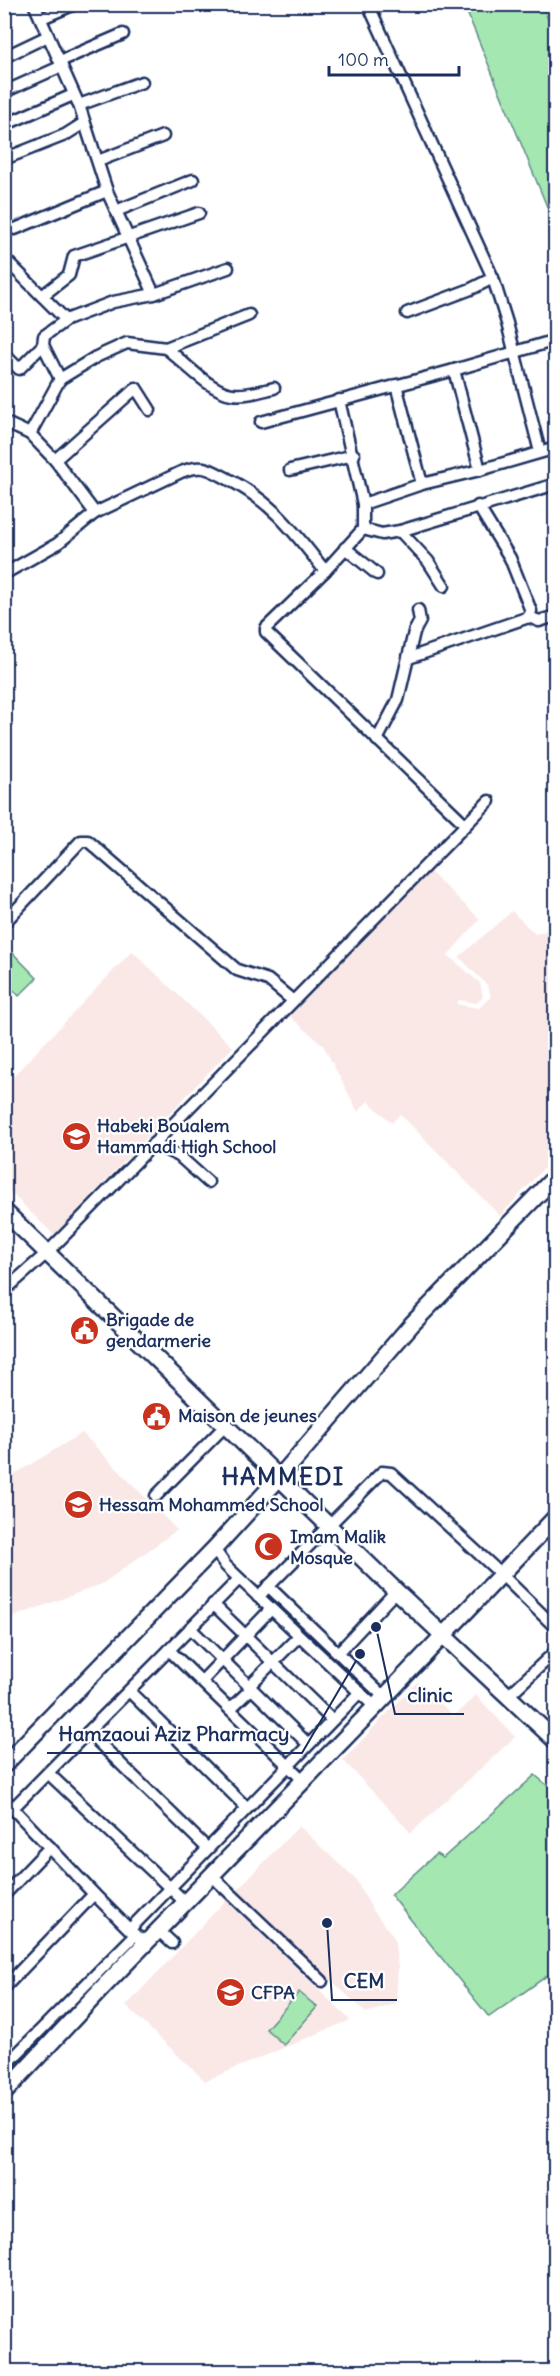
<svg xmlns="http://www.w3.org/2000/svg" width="560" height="2376" viewBox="0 0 560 2376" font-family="Delius,sans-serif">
<rect width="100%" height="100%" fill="#fff"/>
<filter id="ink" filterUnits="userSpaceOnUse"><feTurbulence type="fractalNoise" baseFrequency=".0167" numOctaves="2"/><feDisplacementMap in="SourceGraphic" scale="12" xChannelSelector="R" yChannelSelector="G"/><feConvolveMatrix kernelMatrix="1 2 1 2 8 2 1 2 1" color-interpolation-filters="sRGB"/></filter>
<g filter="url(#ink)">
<!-- built -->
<g fill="#fae8e7">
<path d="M427 869 480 919 448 955 480 983 483 997 477 1003 459 1000 456 1004 479 1008 491 996 487 985 459 957 512 911 535 934 544 932 555 916V1156L500 1216 400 1114 392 1123 368 1101 358 1112 323 1045 287 1014Z"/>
<path d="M132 951 233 1047 54 1235 5 1187V1085Z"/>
<path d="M82 1433 177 1530 102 1584 5 1620V1480Z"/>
<path d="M417 1682 454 1716 476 1695 515 1737 411 1833 343 1760Z"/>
<path d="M299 1826 356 1880 372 1909 394 1937 398 1967 396 2004 366 2013 236 1891Z"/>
<path d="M226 1900 350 2020 205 2081 126 2006Z"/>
</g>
<!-- green -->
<g fill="#a4e7b1" stroke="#608b88" stroke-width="1.5">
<path d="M464 5H542L555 36V226Z"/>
<path d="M5 945 37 978 19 996 5 981Z"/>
<path d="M535 1775 555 1792V1970L489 2017 391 1895 436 1854 443 1858Z"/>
<path d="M299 1992 317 2007 284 2045 266 2029Z"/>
</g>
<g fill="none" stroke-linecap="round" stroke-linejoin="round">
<defs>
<g id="street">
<path d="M34 4 79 105 107 191 154 294"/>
<path d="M368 4 493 278 507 323 540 452"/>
<path d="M42 18 75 4"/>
<path d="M4 57 48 36"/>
<path d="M60 61 123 34"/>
<path d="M4 92 62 66"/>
<path d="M79 105 142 82"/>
<path d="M4 125 73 95"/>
<path d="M4 159 65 135 84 123"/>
<path d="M98 161 163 136"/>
<path d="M116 211 193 180"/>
<path d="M15 229 107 191"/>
<path d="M4 258 66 320"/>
<path d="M228 268 154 294 113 302 66 320 44 336 43 345 60 379 96 357 127 343 166 348 249 315"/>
<path d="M42 296 69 275 74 256 199 213"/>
<path d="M407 313 471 289 493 278"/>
<path d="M166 348C184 362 210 391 232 394 246 396 261 391 274 388"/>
<path d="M4 354 19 369 43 345"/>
<path d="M454 370 480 470"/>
<path d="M396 385 422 484"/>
<path d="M339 400 363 504V529L325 571 266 628V632L465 824"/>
<path d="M4 422 30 434 60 379"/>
<path d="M261 422 454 370 556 340"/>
<path d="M30 434 55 460 95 513 181 472C202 463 209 469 228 479 274 503 294 532 325 571"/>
<path d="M55 460 136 388 150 410"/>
<path d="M290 470 354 455"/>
<path d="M363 504 422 484 480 470 556 448"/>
<path d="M363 529 382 534 400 531 556 484"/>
<path d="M400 531 428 561 444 586"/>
<path d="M345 548 377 574"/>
<path d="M4 574 57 544 95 513"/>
<path d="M529 617 539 621 556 616"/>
<path d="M409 658 529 617 531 611 510 558 478 506"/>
<path d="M377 740 398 700 414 632 420 621 418 610"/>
<path d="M4 923 81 841H88L237 970 268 980 292 1000"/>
<path d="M153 1144 179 1156 208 1182"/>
<path d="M4 1291 47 1253 489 801"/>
<path d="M156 1496 226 1425"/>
<path d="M214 1549 226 1566 375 1707"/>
<path d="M268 1586 384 1697"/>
<path d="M258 1597 382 1472 391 1473 501 1574 556 1628"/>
<path d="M213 1604 332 1720"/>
<path d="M190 1628 308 1744"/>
<path d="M169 1650 303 1780"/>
<path d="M338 1653 396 1591"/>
<path d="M202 1681 271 1609"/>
<path d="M249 1686 299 1636"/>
<path d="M129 1691 247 1808"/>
<path d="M508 1696 556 1651"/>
<path d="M230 1709 251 1689"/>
<path d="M88 1732 207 1848"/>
<path d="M48 1773 185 1902"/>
<path d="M4 1799 94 1894 135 1935 146 1942"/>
<path d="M12 1809 239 1579"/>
<path d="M211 1875 322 1981"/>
<path d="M4 1895 50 1847"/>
<path d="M130 1929 360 1692"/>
<path d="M158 1930 172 1943"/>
<path d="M4 1988 94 1894"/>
<path d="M4 2067 135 1935"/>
</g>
<g id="secondary">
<path d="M4 1211 396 1591 556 1741"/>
<path d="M4 1765 214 1549 279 1478 412 1324 556 1176"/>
<path d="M4 2093 105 1985 375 1707 556 1517"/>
</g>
</defs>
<!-- street casing -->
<use href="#street" stroke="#1b2f5e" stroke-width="15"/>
<!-- secondary casing -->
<use href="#secondary" stroke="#1b2f5e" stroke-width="20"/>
<!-- street -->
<use href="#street" stroke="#fff" stroke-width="10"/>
<!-- secondary -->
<use href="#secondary" stroke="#fff" stroke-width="15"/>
</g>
</g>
<!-- icons -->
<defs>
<symbol id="school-disc" viewBox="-11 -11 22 22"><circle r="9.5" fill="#c8321e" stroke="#fff"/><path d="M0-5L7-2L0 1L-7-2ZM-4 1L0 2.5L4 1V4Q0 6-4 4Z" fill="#fff"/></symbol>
<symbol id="civic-disc" viewBox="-11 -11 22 22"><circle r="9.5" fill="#c8321e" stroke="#fff"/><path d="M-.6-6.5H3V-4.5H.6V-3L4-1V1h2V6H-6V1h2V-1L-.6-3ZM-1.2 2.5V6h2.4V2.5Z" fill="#fff"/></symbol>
<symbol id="mosque-disc" viewBox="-11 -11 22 22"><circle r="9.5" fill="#c8321e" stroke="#fff"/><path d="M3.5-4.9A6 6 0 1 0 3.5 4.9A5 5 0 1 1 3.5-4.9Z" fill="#fff"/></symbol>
<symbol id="university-disc" viewBox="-11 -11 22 22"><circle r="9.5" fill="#c8321e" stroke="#fff"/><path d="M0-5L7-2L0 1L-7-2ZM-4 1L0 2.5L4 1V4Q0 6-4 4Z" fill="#fff"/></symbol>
</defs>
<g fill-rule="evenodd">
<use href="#school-disc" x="60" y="1120" width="33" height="33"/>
<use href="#civic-disc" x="68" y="1314" width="33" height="33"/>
<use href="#civic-disc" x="140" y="1400" width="33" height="33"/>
<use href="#school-disc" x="62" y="1488" width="33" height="33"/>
<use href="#mosque-disc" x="252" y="1530" width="33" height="33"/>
<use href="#university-disc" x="214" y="1976" width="33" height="33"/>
</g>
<g text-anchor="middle" stroke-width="4.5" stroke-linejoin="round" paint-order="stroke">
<!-- poi labels -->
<g font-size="18" font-weight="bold" fill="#1b2f5e" stroke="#fff" text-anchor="start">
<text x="97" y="1132">Habeki Boualem<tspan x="97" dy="21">Hammadi High School</tspan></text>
<text x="106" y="1326">Brigade de<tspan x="106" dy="21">gendarmerie</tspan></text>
<text x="178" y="1422">Maison de jeunes</text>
<text x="99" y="1511">Hessam Mohammed School</text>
<text x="290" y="1543">Imam Malik<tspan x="290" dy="21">Mosque</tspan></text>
<text x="251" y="1999">CFPA</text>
</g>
<!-- district labels -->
<g font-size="24" font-weight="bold" letter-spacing="1.5" fill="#1b2f5e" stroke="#fff">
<text x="283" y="1485">HAMMEDI</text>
</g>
</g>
<!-- callouts -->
<path fill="none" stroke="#1b2f5e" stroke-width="2" d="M376 1627L395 1714H464M360 1654L302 1753H47M327 1923L332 2000H397"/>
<g fill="#1b2f5e" stroke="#fff" stroke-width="2">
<circle cx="376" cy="1627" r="6"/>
<circle cx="360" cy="1654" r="6"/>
<circle cx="327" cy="1923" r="6"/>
</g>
<g font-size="20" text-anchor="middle" font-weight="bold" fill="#1b2f5e" stroke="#fff" stroke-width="4.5" stroke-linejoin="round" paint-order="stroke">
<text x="430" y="1702">clinic</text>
<text x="174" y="1741">Hamzaoui Aziz Pharmacy</text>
<text x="364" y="1988">CEM</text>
</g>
<!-- margin -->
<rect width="560" height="2376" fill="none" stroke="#fff" stroke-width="24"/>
<rect x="12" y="12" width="536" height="2352" fill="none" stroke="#1b2f5e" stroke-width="2" filter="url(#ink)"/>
<!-- scale -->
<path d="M329 66v9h130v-9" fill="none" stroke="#1b2f5e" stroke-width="3"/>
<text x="338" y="66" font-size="18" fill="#1b2f5e" stroke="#ffffff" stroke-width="4.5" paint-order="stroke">100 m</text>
</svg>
